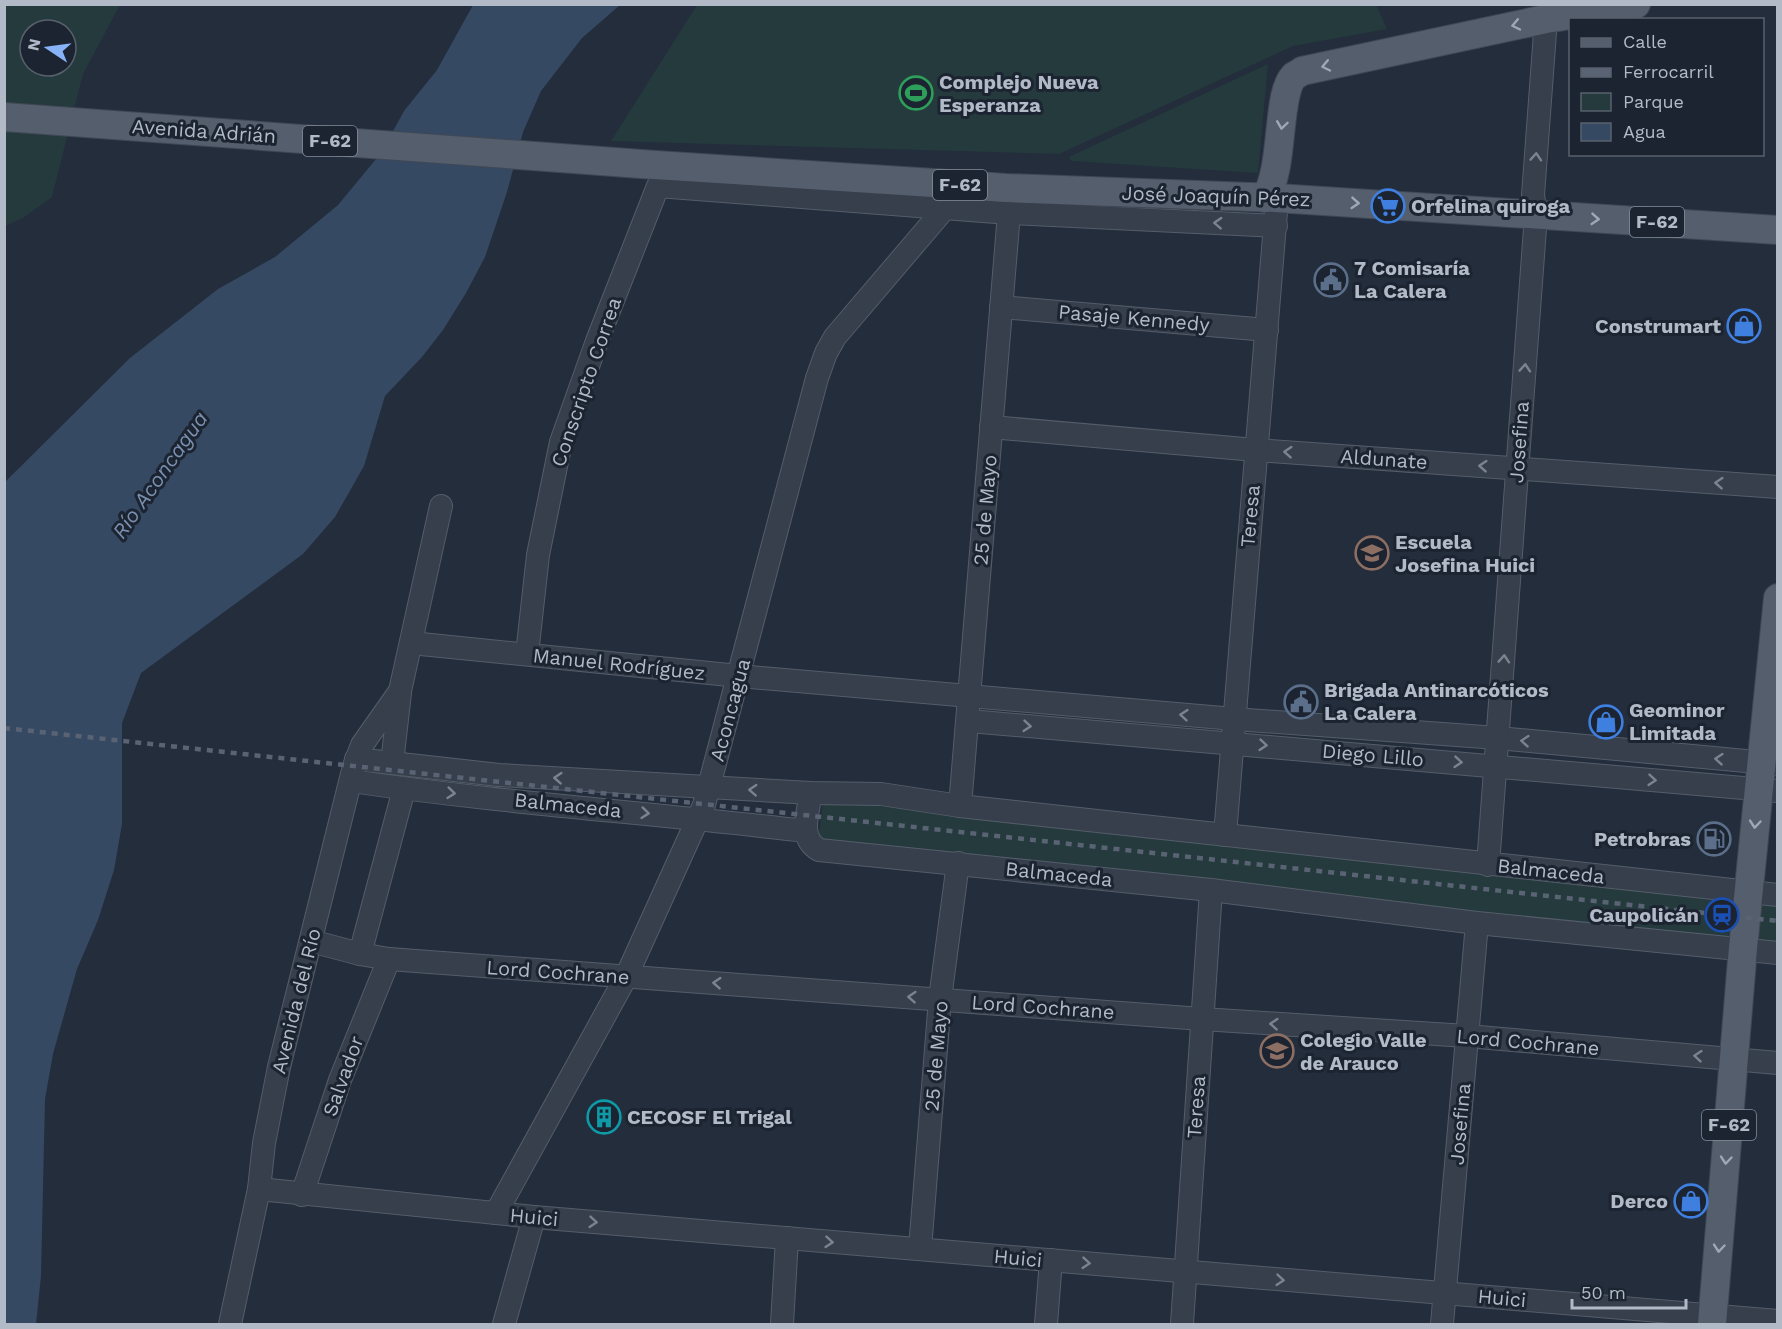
<svg xmlns="http://www.w3.org/2000/svg" width="1782" height="1329" viewBox="0 0 1782 1329" font-family="'Work Sans',sans-serif">
<rect width="100%" height="100%" fill="#232d3c"/>
<!-- green -->
<g fill="#253a3d" fill-rule="evenodd">
<path d="M1376 4 1387 29 1293 46 1059 154 611 141 697 5Z"/>
<path d="M4 5H120L83 74 52 197 23 218 5 226ZM30 30H66V66H30Z"/>
<path d="M1268 64 1258 173 1071 161 1069 157Z"/>
<path d="M823 800 1733 897 1728 939 818 843Z"/>
<path d="M1760 899 1777 901V945L1758 943Z"/>
</g>
<!-- water -->
<path fill="#364963" d="M473 5H620L582 38 541 91 523 132 507 192 485 257 466 293 443 330 422 357 385 396 364 466 335 517 303 554 141 673 122 723V824L114 870 98 920 77 969 53 1054 45 1099 41 1276 36 1324H4V483L130 358 218 289 275 257 338 205 381 153 404 111 437 70Z"/>
<g fill="none" stroke-linecap="round" stroke-linejoin="round">
<defs>
<g id="minor">
<path d="M1001 307 1267 330"/>
<path d="M991 427 1256 450 1778 487"/>
<path d="M411 643 739 676 1234 719 1498 738 1778 764"/>
<path d="M527 654 538 555 561 442 597 341 658 186 1009 213 1276 226"/>
<path d="M969 721 1778 791"/>
<path d="M356 759 499 775 811 793 881 794 960 806 1778 895"/>
<path d="M392 763 400 693"/>
<path d="M351 781C502 803 654 813 805 831"/>
<path d="M811 793C808 813 798 838 819 850L1211 890 1477 923 1778 953"/>
<path d="M960 806 1009 213"/>
<path d="M1225 835 1276 212"/>
<path d="M1488 865 1536 215 1533 195 1546 19"/>
<path d="M311 941 360 954 389 959 1202 1019 1467 1036 1778 1063"/>
<path d="M360 954 404 789"/>
<path d="M259 1189 534 1217 1778 1321"/>
<path d="M302 1195 340 1080 389 959"/>
<path d="M496 1213 626 977 704 805 817 378 826 353 835 337 945 208"/>
<path d="M920 1249 940 999 958 863"/>
<path d="M230 1324 259 1189 264 1143 279 1067 354 766 362 745 400 691 441 506"/>
<path d="M504 1324 534 1217"/>
<path d="M782 1324 787 1238"/>
<path d="M1046 1324 1051 1260"/>
<path d="M1182 1324 1211 890"/>
<path d="M1442 1324 1477 923"/>
</g>
<g id="major">
<path d="M4 117 655 165 918 182 1006 188 1276 198 1778 230"/>
<path d="M1265 198C1285 168 1276 94 1294 76 1297 74 1300 73 1302 71L1546 19 1636 4"/>
<path d="M1712 1324 1743 948 1778 598"/>
</g>
</defs>
<!-- minor casing -->
<use href="#minor" stroke="#555d6a" stroke-width="24"/>
<!-- major casing -->
<use href="#major" stroke="#404855" stroke-width="30"/>
<!-- minor -->
<use href="#minor" stroke="#373f4c" stroke-width="22"/>
<!-- major -->
<use href="#major" stroke="#555e6c" stroke-width="28"/>
<!-- rail -->
<path stroke="#596373" stroke-width="4.5" stroke-dasharray="6 6" stroke-linecap="butt" d="M4 728 1778 921"/>
</g>
<!-- one-way arrows -->
<defs><path id="oneway-chevron" d="M-2-3.5L2.5 0L-2 3.5" fill="none" stroke-width="1.6" stroke-linecap="round" stroke-linejoin="round" transform="scale(1.5)"/></defs>
<g stroke="#9fa8b6">
<use href="#oneway-chevron" transform="translate(1516 25) rotate(168)"/>
<use href="#oneway-chevron" transform="translate(1326 66) rotate(168)"/>
<use href="#oneway-chevron" transform="translate(1282 125) rotate(98)"/>
<use href="#oneway-chevron" transform="translate(1355 203) rotate(4)"/>
<use href="#oneway-chevron" transform="translate(1595 219) rotate(4)"/>
<use href="#oneway-chevron" transform="translate(1755 824) rotate(95)"/>
<use href="#oneway-chevron" transform="translate(1726 1160) rotate(95)"/>
<use href="#oneway-chevron" transform="translate(1719 1248) rotate(95)"/>
</g>
<g stroke="#7b8390">
<use href="#oneway-chevron" transform="translate(1536 157) rotate(-86)"/>
<use href="#oneway-chevron" transform="translate(1218 223) rotate(-177)"/>
<use href="#oneway-chevron" transform="translate(1525 368) rotate(-86)"/>
<use href="#oneway-chevron" transform="translate(1288 452) rotate(-176)"/>
<use href="#oneway-chevron" transform="translate(1483 466) rotate(-176)"/>
<use href="#oneway-chevron" transform="translate(1719 483) rotate(-176)"/>
<use href="#oneway-chevron" transform="translate(1504 659) rotate(-86)"/>
<use href="#oneway-chevron" transform="translate(1184 715) rotate(-175)"/>
<use href="#oneway-chevron" transform="translate(1027 726) rotate(5)"/>
<use href="#oneway-chevron" transform="translate(1525 741) rotate(-175)"/>
<use href="#oneway-chevron" transform="translate(1263 745) rotate(5)"/>
<use href="#oneway-chevron" transform="translate(1719 759) rotate(-175)"/>
<use href="#oneway-chevron" transform="translate(1458 762) rotate(5)"/>
<use href="#oneway-chevron" transform="translate(558 778) rotate(-176)"/>
<use href="#oneway-chevron" transform="translate(1652 780) rotate(5)"/>
<use href="#oneway-chevron" transform="translate(753 790) rotate(-177)"/>
<use href="#oneway-chevron" transform="translate(451 793) rotate(6)"/>
<use href="#oneway-chevron" transform="translate(645 813) rotate(6)"/>
<use href="#oneway-chevron" transform="translate(717 983) rotate(-176)"/>
<use href="#oneway-chevron" transform="translate(912 997) rotate(-176)"/>
<use href="#oneway-chevron" transform="translate(1274 1024) rotate(-176)"/>
<use href="#oneway-chevron" transform="translate(1698 1056) rotate(-175)"/>
<use href="#oneway-chevron" transform="translate(593 1222) rotate(5)"/>
<use href="#oneway-chevron" transform="translate(829 1242) rotate(5)"/>
<use href="#oneway-chevron" transform="translate(1086 1263) rotate(5)"/>
<use href="#oneway-chevron" transform="translate(1280 1280) rotate(5)"/>
</g>
<!-- icons -->
<defs>
<symbol id="stadium-ring" viewBox="-11 -11 22 22"><circle r="9.5" fill="#1c2431" stroke="#2e9e5b" stroke-width="1.5"/><path d="M0-5a6.5 5 0 1 0 0 10a6.5 5 0 1 0 0-10ZM-3.5-1.8h7v3.6h-7Z" fill="#2e9e5b"/></symbol>
<symbol id="supermarket-ring" viewBox="-11 -11 22 22"><circle r="9.5" fill="#1c2431" stroke="#3f7fe0" stroke-width="1.5"/><path d="M-6-5.5h2.5l.6 2H6L4.5 2H-2.5L-4.4-4H-6ZM-1.5 3.2a1.3 1.3 0 1 0 .1 0ZM3 3.2a1.3 1.3 0 1 0 .1 0Z" fill="#3f7fe0"/></symbol>
<symbol id="civic-ring" viewBox="-11 -11 22 22"><circle r="9.5" fill="#1c2431" stroke="#5c6f8a" stroke-width="1.5"/><path d="M-.6-6.5H3V-4.5H.6V-3L4-1V1h2V6H-6V1h2V-1L-.6-3ZM-1.2 2.5V6h2.4V2.5Z" fill="#5c6f8a"/></symbol>
<symbol id="shop-ring" viewBox="-11 -11 22 22"><circle r="9.5" fill="#1c2431" stroke="#3f7fe0" stroke-width="1.5"/><path d="M-5-2.5h2.3a2.7 3.5 0 0 1 5.4 0H5L5.5 6h-11ZM-1.5-2.5h3a1.5 2.3 0 0 0-3 0Z" fill="#3f7fe0"/></symbol>
<symbol id="school-ring" viewBox="-11 -11 22 22"><circle r="9.5" fill="#1c2431" stroke="#8d6e63" stroke-width="1.5"/><path d="M0-5L7-2L0 1L-7-2ZM-4 1L0 2.5L4 1V4Q0 6-4 4Z" fill="#8d6e63"/></symbol>
<symbol id="fuel-ring" viewBox="-11 -11 22 22"><circle r="9.5" fill="#1c2431" stroke="#5c6f8a" stroke-width="1.5"/><path d="M-5.5-6h7V0h2V4h1.3V-2.5L3-4.5l.8-.8L6-3V5H2.5V1h-1V6h-7ZM-4.2-4.7v3.2H.2V-4.7Z" fill="#5c6f8a"/></symbol>
<symbol id="station-ring" viewBox="-11 -11 22 22"><circle r="9.5" fill="#1c2431" stroke="#1a4fb4" stroke-width="1.5"/><path d="M-3-6H3Q5-6 5-4V2Q5 4 3 4L4.5 6H3L1.5 4h-3L-3 6H-4.5L-3 4Q-5 4-5 2V-4Q-5-6-3-6ZM-3.5-4v3h7v-3ZM-3.5 1v1.5H-2V1ZM2 1v1.5H3.5V1Z" fill="#1a4fb4"/></symbol>
<symbol id="building-ring" viewBox="-11 -11 22 22"><circle r="9.5" fill="#1c2431" stroke="#0f9aa8" stroke-width="1.5"/><path d="M-4-6H4V6H1V3H-1V6H-4ZM-2.5-4.3h1.7v1.8h-1.7ZM.8-4.3h1.7v1.8H.8ZM-2.5-1h1.7V.8h-1.7ZM.8-1h1.7V.8H.8Z" fill="#0f9aa8"/></symbol>
</defs>
<g fill-rule="evenodd">
<use href="#stadium-ring" x="897" y="74" width="38" height="38"/>
<use href="#supermarket-ring" x="1369" y="187" width="38" height="38"/>
<use href="#civic-ring" x="1312" y="261" width="38" height="38"/>
<use href="#shop-ring" x="1725" y="307" width="38" height="38"/>
<use href="#school-ring" x="1353" y="534" width="38" height="38"/>
<use href="#civic-ring" x="1282" y="683" width="38" height="38"/>
<use href="#shop-ring" x="1587" y="703" width="38" height="38"/>
<use href="#fuel-ring" x="1695" y="820" width="38" height="38"/>
<use href="#station-ring" x="1703" y="896" width="38" height="38"/>
<use href="#school-ring" x="1258" y="1032" width="38" height="38"/>
<use href="#building-ring" x="585" y="1098" width="38" height="38"/>
<use href="#shop-ring" x="1672" y="1182" width="38" height="38"/>
</g>
<g text-anchor="middle" stroke-width="6" stroke-linejoin="round" paint-order="stroke">
<!-- shield labels -->
<g fill="#1c2431" stroke="#858d9b" stroke-width="1.5">
<rect x="303" y="126" width="54" height="30" rx="4.5"/>
<rect x="933" y="170" width="54" height="30" rx="4.5"/>
<rect x="1630" y="207" width="54" height="30" rx="4.5"/>
<rect x="1702" y="1110" width="54" height="30" rx="4.5"/>
</g>
<g font-size="18" font-weight="bold" fill="#b2bac8">
<text x="330" y="147">F-62</text>
<text x="960" y="191">F-62</text>
<text x="1657" y="228">F-62</text>
<text x="1729" y="1131">F-62</text>
</g>
<!-- poi labels -->
<g font-size="20" font-weight="bold" fill="#b2bac8" stroke="#1c2431" text-anchor="start">
<text x="939" y="89">Complejo Nueva<tspan x="939" dy="23">Esperanza</tspan></text>
<text x="1411" y="213">Orfelina quiroga</text>
<text x="1354" y="275">7 Comisaría<tspan x="1354" dy="23">La Calera</tspan></text>
<text x="1721" y="333" text-anchor="end">Construmart</text>
<text x="1395" y="549">Escuela<tspan x="1395" dy="23">Josefina Huici</tspan></text>
<text x="1324" y="697">Brigada Antinarcóticos<tspan x="1324" dy="23">La Calera</tspan></text>
<text x="1629" y="717">Geominor<tspan x="1629" dy="23">Limitada</tspan></text>
<text x="1691" y="846" text-anchor="end">Petrobras</text>
<text x="1699" y="922" text-anchor="end">Caupolicán</text>
<text x="1300" y="1047">Colegio Valle<tspan x="1300" dy="23">de Arauco</tspan></text>
<text x="627" y="1124">CECOSF El Trigal</text>
<text x="1668" y="1208" text-anchor="end">Derco</text>
</g>
<!-- street labels -->
<g font-size="20" fill="#b2bac8" stroke="#1c2431">
<text transform="translate(204 131) rotate(4)" y="7">Avenida Adrián</text>
<text transform="translate(1216 196) rotate(2)" y="7">José Joaquín Pérez</text>
<text transform="translate(1134 318) rotate(5)" y="7">Pasaje Kennedy</text>
<text transform="translate(586 382) rotate(-71)" y="7">Conscripto Correa</text>
<text transform="translate(1519 442) rotate(-86)" y="7">Josefina</text>
<text transform="translate(1384 459) rotate(4)" y="7">Aldunate</text>
<text transform="translate(985 510) rotate(-85)" y="7">25 de Mayo</text>
<text transform="translate(1250 516) rotate(-85)" y="7">Teresa</text>
<text transform="translate(619 664) rotate(6)" y="7">Manuel Rodríguez</text>
<text transform="translate(730 710) rotate(-75)" y="7">Aconcagua</text>
<text transform="translate(1373 755) rotate(5)" y="7">Diego Lillo</text>
<text transform="translate(568 805) rotate(6)" y="7">Balmaceda</text>
<text transform="translate(1551 871) rotate(6)" y="7">Balmaceda</text>
<text transform="translate(1059 874) rotate(6)" y="7">Balmaceda</text>
<text transform="translate(558 972) rotate(4)" y="7">Lord Cochrane</text>
<text transform="translate(296 1001) rotate(-76)" y="7">Avenida del Río</text>
<text transform="translate(1043 1007) rotate(4)" y="7">Lord Cochrane</text>
<text transform="translate(1528 1042) rotate(5)" y="7">Lord Cochrane</text>
<text transform="translate(936 1056) rotate(-85)" y="7">25 de Mayo</text>
<text transform="translate(343 1076) rotate(-70)" y="7">Salvador</text>
<text transform="translate(1196 1107) rotate(-86)" y="7">Teresa</text>
<text transform="translate(1460 1124) rotate(-85)" y="7">Josefina</text>
<text transform="translate(534 1217) rotate(5)" y="7">Huici</text>
<text transform="translate(1018 1258) rotate(5)" y="7">Huici</text>
<text transform="translate(1502 1298) rotate(5)" y="7">Huici</text>
</g>
<!-- water labels -->
<g font-size="21" font-style="italic" fill="#7a90b0" stroke="#1c2431">
<text transform="translate(160 475) rotate(-55)" y="7">Río Aconcagua</text>
</g>
</g>
<!-- border -->
<rect width="1782" height="1329" fill="none" stroke="#b2bac8" stroke-width="12"/>
<!-- legend -->
<rect x="1569" y="18" width="195" height="138" fill="#1c2431" stroke="#58606d" stroke-width="1.5"/>
<rect x="1581" y="38" width="30" height="9" fill="#555e6c" stroke="#58606d" stroke-width="1.5"/>
<text x="1623" y="48" font-size="18" fill="#b2bac8">Calle</text>
<rect x="1581" y="68" width="30" height="9" fill="#596373" stroke="#58606d" stroke-width="1.5"/>
<text x="1623" y="78" font-size="18" fill="#b2bac8">Ferrocarril</text>
<rect x="1581" y="93" width="30" height="18" fill="#253a3d" stroke="#58606d" stroke-width="1.5"/>
<text x="1623" y="108" font-size="18" fill="#b2bac8">Parque</text>
<rect x="1581" y="123" width="30" height="18" fill="#364963" stroke="#58606d" stroke-width="1.5"/>
<text x="1623" y="138" font-size="18" fill="#b2bac8">Agua</text>
<!-- north arrow -->
<g transform="translate(48 48) rotate(283)"><circle r="28" fill="#1c2431" stroke="#58606d" stroke-width="1.5"/>
<path d="M0-4.5L10 22L0 15L-10 22Z" fill="#87b2f8"/>
<text y="-9" font-size="16" font-weight="bold" text-anchor="middle" fill="#b2bac8">N</text>
</g>
<!-- scale -->
<path d="M1572 1299v9h114v-9" fill="none" stroke="#b2bac8" stroke-width="3"/>
<text x="1581" y="1299" font-size="18" fill="#b2bac8" stroke="#1c2431" stroke-width="4.5" paint-order="stroke">50 m</text>
</svg>
